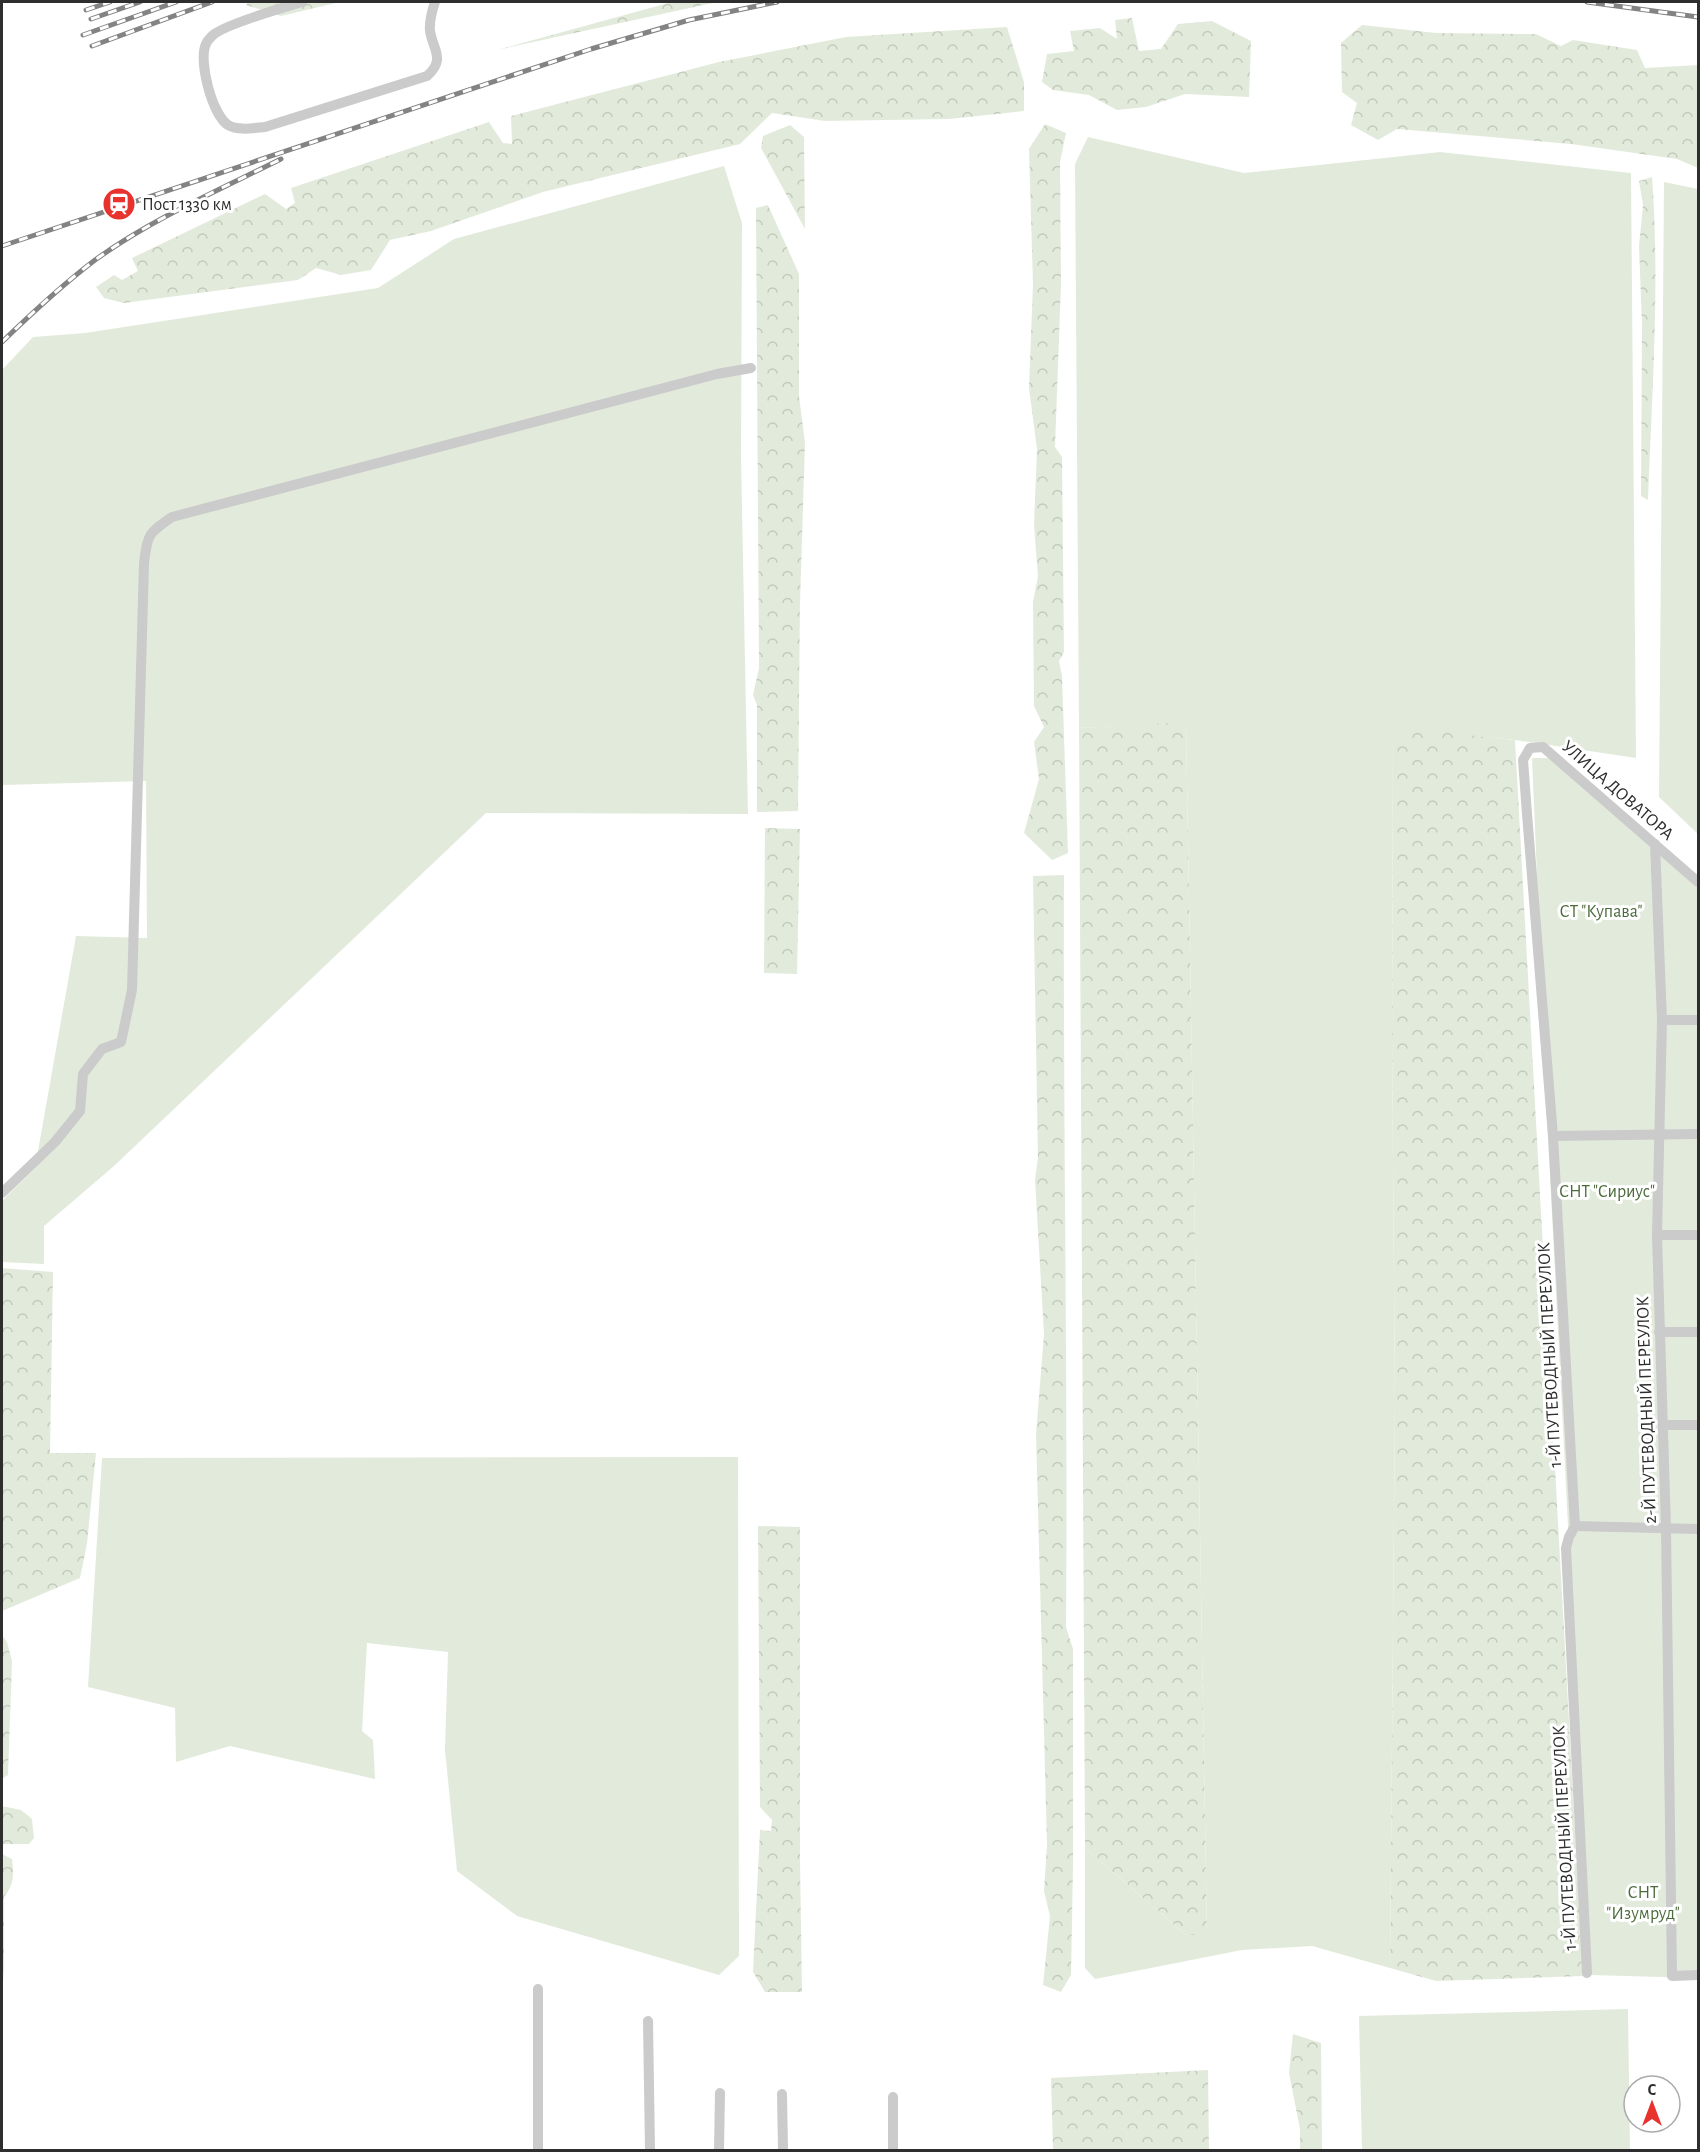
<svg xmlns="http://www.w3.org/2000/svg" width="1700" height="2152" viewBox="0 0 1700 2152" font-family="'Alegreya Sans',sans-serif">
<defs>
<pattern id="forest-crowns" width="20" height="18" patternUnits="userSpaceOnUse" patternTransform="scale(1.5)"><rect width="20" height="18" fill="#e2ebdb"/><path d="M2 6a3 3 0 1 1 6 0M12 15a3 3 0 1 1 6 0" fill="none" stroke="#c2cabc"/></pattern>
</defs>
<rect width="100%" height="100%" fill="#fff"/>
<!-- green -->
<g fill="#e2ebdb">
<path d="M1088 137 1244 173 1440 152 1631 173 1636 758 1515 740 1393 728 1392 1040 1395 1401 1390 1968 1312 1946 1242 1950 1095 1979 1085 1968V1848L1186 1935H1207L1186 723 1079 728 1075 164Z"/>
<path d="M724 166 742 223 741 457 748 814 486 813 114 1166 44 1226V1264L2 1262V1201L35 1168 76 936 147 938 146 781 2 785V370L33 337 85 333 378 288 454 239Z"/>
<path d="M1664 182 1698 189V834L1659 797Z"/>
<path d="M1532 758H1553L1698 882V1978L1591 1975 1548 1136Z"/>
<path d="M738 1457 739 1956 719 1975 517 1916 457 1871 445 1750 448 1652 367 1643 362 1731 373 1740 375 1779 230 1746 176 1762 175 1708 88 1687 102 1458Z"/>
<path d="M1628 2009 1630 2150H1362L1359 2016Z"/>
</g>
<!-- forest -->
<g fill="url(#forest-crowns)">
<path d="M249 2H340L281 16 246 5Z"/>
<path d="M672 2H717L497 50Z"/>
<path d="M1132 18 1139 51 1161 49 1178 24 1212 21 1251 41 1249 97 1185 94 1146 107 1117 110 1089 95 1053 90 1042 82 1047 54 1074 51 1070 31 1100 28 1117 39 1115 20Z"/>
<path d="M1362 25 1436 33 1536 34 1561 46 1573 40 1637 50 1645 68 1698 65V168L1677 159 1571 144 1397 129 1378 140 1351 125 1357 103 1342 92 1341 43Z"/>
<path d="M1007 27 1024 82V111L949 119 825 121 772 113 740 144 543 192 431 231 390 240 371 270 341 275 316 268 298 280 124 303 104 298 96 287 114 275 122 280 138 271 132 258 265 194 286 209 295 203 291 188 489 122 503 143 512 144 511 116 719 62 846 37Z"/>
<path d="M1045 124 1066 133 1060 162 1061 284 1055 447 1062 457 1064 652 1059 661 1062 676 1068 853 1052 860 1024 833 1039 779 1034 742 1044 727 1034 706 1033 602 1038 576 1034 525 1037 449 1029 388 1033 284 1029 149Z"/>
<path d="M790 125 804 137 805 229 761 148 763 136Z"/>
<path d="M1652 177C1660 284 1652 393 1648 500L1641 496 1642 325 1639 246 1643 205 1639 181Z"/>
<path d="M768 205 799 274V396L805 443 800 602 798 811 757 812V705L753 695 759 668 756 208Z"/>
<path d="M1186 722 1207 1935H1186L1085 1848 1079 728Z"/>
<path d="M1393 727 1515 740 1583 1976 1436 1981 1390 1968 1395 1401 1392 1040Z"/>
<path d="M765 828 800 829 797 974 764 973Z"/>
<path d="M1064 875C1063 1126 1068 1376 1066 1627L1073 1649V1865L1071 1975 1061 1992 1043 1985 1050 1916 1044 1891 1047 1845 1036 1434 1044 1334 1035 1180 1038 1157 1033 876Z"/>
<path d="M2 1268 53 1272 50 1453H96L87 1544 80 1578 2 1611Z"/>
<path d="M758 1526 800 1527V1861L802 1992H765L753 1972 760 1830 771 1831 772 1820 760 1807Z"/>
<path d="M2 1635 7 1642 12 1661 8 1775 2 1779Z"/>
<path d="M2 1806 21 1810 32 1819 34 1838 29 1844H2Z"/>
<path d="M2 1854 12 1859C14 1875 14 1885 4 1897V1969L2 1991Z"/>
<path d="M1293 2034 1321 2043 1322 2150H1300V2129L1289 2073Z"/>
<path d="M1208 2070 1209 2150H1053L1051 2078Z"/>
</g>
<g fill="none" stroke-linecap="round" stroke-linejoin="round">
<!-- street -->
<g stroke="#cbcbcb" stroke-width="10">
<path d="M302 2C285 7 221 26 212 36 209 39 207 41 206 44 198 60 212 115 228 125 238 131 254 128 265 127L427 76C446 59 433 50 430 31 429 21 432 11 435 2"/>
<path d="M1655 844 1662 1020 1657 1235 1666 1528 1672 1976 1698 1975"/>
<path d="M1662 1020H1698"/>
<path d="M1553 1136 1698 1134"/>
<path d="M2 1193 55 1142 80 1111 83 1074 102 1049 121 1042 132 990 144 563C147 534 149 533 172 517L717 374 751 368"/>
<path d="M1657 1235H1698"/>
<path d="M1659 1332H1698"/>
<path d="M1664 1425H1698"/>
<path d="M1575 1526 1698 1529"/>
<path d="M1587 1973 1566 1548 1569 1537 1575 1526 1553 1136 1527 814 1523 760 1530 748 1543 747 1698 882"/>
<path d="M648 2021 650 2150"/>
<path d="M782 2094 783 2150"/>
<path d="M893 2097V2150"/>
<path d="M538 2150V1989"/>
<path d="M719 2150 720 2093"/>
</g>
<defs>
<g id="rail">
<path d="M1587 2 1698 17"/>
<path d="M86 10 110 2"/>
<path d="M91 19 140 2"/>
<path d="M83 35 176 2"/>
<path d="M92 46 212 2"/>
<path d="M2 246 591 49 689 20 777 2"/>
<path d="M2 342C32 313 62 285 95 260 152 219 219 190 281 159"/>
</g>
</defs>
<!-- rail casing -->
<use href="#rail" stroke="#838383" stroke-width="5"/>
<!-- rail -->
<use href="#rail" stroke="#fff" stroke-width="3" stroke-dasharray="9" stroke-linecap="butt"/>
</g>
<!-- icons -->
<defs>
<symbol id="station-disc" viewBox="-11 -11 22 22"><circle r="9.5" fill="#e7322e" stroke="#fff"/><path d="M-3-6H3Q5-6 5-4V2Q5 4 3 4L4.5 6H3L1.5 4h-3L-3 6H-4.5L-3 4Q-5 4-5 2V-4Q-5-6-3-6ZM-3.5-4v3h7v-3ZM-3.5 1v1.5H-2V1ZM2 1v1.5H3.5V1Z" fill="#fff"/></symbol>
</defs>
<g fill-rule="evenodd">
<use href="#station-disc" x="100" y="185" width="38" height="38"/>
</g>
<g text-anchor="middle" stroke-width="6" stroke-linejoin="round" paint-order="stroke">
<!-- poi labels -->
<g font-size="18" fill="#2e2e2e" stroke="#fff" text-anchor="start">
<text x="142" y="210">Пост 1330 км</text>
</g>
<!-- street labels -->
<g font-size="18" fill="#2e2e2e" stroke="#fff">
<text transform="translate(1618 790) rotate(41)" y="6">УЛИЦА ДОВАТОРА</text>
<text transform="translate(1549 1355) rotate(-93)" y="6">1-Й ПУТЕВОДНЫЙ ПЕРЕУЛОК</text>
<text transform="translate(1646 1410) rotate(-92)" y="6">2-Й ПУТЕВОДНЫЙ ПЕРЕУЛОК</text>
<text transform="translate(1564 1838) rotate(-93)" y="6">1-Й ПУТЕВОДНЫЙ ПЕРЕУЛОК</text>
</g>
<!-- park labels -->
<g font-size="18" fill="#4c6a3b" stroke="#fff">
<text x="1601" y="917">СТ "Купава"</text>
<text x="1607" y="1197">СНТ "Сириус"</text>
<text x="1643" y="1898">СНТ<tspan x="1643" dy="21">"Изумруд"</tspan></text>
</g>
</g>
<!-- border -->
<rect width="1700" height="2152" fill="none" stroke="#2e2e2e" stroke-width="6"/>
<!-- north arrow -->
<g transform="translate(1652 2104)"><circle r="28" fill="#ffffff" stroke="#ababab" stroke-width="1.5"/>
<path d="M0-4.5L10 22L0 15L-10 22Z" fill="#e7322e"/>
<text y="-9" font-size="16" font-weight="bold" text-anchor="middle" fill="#2e2e2e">С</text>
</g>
</svg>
